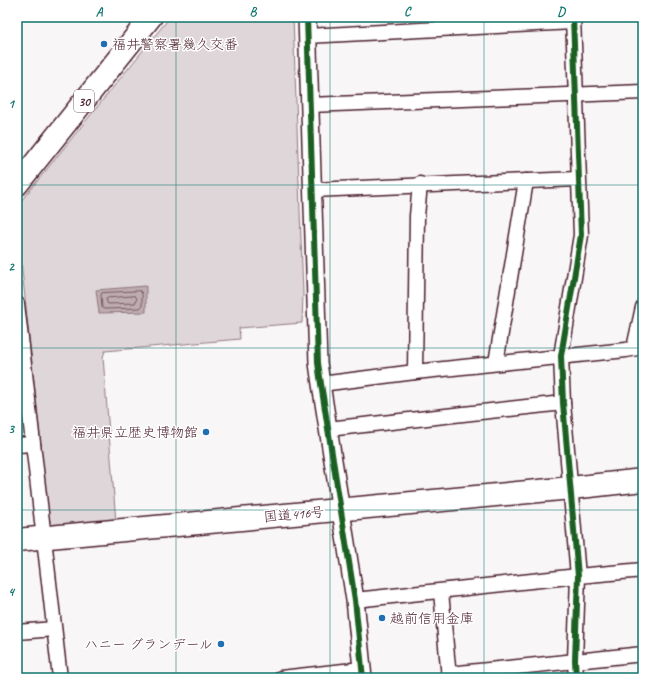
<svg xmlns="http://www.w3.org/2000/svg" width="660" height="695" viewBox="0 0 660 695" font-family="Caveat,'Klee One',sans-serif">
<rect width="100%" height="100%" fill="#f8f6f7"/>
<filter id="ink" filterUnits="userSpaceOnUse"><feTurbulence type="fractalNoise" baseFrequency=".025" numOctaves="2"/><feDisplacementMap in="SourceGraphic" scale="8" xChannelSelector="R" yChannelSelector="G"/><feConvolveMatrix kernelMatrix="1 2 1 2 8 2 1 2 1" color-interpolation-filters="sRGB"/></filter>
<g filter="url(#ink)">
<!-- green -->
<path fill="#ded6d9" stroke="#947a82" d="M170 17H293L303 294 302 323 239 328 240 339 105 351 103 357 116 522 56 527 49 520 17 224V206Z"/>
<!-- water -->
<path fill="#bdadb0" stroke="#8f747b" d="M146 286V312L99 313 96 290Z"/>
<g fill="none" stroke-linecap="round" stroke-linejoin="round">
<!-- shore -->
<g stroke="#785860" stroke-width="1">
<path d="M140 291 142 293V306L140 308 104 309 102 308 101 295 102 293Z"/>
<path d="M135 296 137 298 135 303 108 304 107 302 106 299 108 298Z"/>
</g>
<defs>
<g id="minor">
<path d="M573 17 581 235 561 356 563 403 578 576 575 660 576 678"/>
<path d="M307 36 573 22"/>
<path d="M309 105 643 92"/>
<path d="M312 190 578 179"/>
<path d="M17 304 60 678"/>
<path d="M634 348 643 307"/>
<path d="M496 363 526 181"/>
<path d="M415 372 417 216 420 184"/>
<path d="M321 384 415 372 626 350 643 347"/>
<path d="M328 429 563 403"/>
<path d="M17 445 33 444"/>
<path d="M441 592 449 678"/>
<path d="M355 600 578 576 643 570"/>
<path d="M17 632 54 629"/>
<path d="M449 674 643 654"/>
<path d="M281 678 362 669"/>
</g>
<path id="tertiary" d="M307 17 318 363 321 384 355 600 363 678"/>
<path id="primary" d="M17 185 151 17"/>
<path id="trunk" d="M17 540 571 488 643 480"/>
</defs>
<!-- minor casing -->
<use href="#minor" stroke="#4a1f2b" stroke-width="17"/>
<!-- tertiary casing -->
<use href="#tertiary" stroke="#4a1f2b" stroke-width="20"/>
<!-- primary casing -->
<use href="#primary" stroke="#4a1f2b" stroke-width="24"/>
<!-- trunk casing -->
<use href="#trunk" stroke="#4a1f2b" stroke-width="25"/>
<!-- minor -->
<use href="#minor" stroke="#fff" stroke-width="14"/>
<!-- tertiary -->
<use href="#tertiary" stroke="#fff" stroke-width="17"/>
<!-- primary -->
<use href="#primary" stroke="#fff" stroke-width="21"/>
<!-- trunk -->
<use href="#trunk" stroke="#fff" stroke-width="22"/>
<defs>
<g id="cycleway">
<path d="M307 17 318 363 321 384 355 600 363 678"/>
<path d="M573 17 581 235 561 356 563 403 578 576 575 660 576 678"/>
</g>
</defs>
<!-- cycleway casing -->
<use href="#cycleway" stroke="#fff" stroke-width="8"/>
<!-- cycleway -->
<use href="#cycleway" stroke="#1b5e20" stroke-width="6"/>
</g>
</g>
<!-- grid -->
<path fill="none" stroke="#0f766e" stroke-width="1" stroke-opacity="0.55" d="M176 17V678M330 17V678M484 17V678M17 185H643M17 348H643M17 510H643"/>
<!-- markers -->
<g fill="#1f6fb2" stroke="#fff" stroke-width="1.5">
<circle cx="104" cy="44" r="4"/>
<circle cx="206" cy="432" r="4"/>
<circle cx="382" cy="618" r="4"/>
<circle cx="221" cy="644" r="4"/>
</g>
<g text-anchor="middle" stroke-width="3" stroke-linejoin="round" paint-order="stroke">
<!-- shield labels -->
<rect fill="#fff" stroke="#80626b" stroke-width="1" x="74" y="90" width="20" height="22" rx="3"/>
<g font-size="13" font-weight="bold" fill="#4a1f2b">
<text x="84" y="106">30</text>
</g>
<!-- poi labels -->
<g font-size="14" fill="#4a1f2b" stroke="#fff" text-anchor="start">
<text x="112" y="49">福井警察署幾久交番</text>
<text x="198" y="437" text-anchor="end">福井県立歴史博物館</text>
<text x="390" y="623">越前信用金庫</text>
<text x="213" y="649" text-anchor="end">ハニー グランデール</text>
</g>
<!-- street labels -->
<g font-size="14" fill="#4a1f2b" stroke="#fff">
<text transform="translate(294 514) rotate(-5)" y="5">国道416号</text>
</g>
</g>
<!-- margin -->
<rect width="660" height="695" fill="none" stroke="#fff" stroke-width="44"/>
<rect x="22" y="22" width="616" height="651" fill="none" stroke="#0f766e" stroke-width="1.5"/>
<g font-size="13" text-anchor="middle" font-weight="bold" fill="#0f766e">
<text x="99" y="16">A</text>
<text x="253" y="16">B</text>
<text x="407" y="16">C</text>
<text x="561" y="16">D</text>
<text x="11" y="108">1</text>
<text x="11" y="271">2</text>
<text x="11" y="433">3</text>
<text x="11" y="596">4</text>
</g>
</svg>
